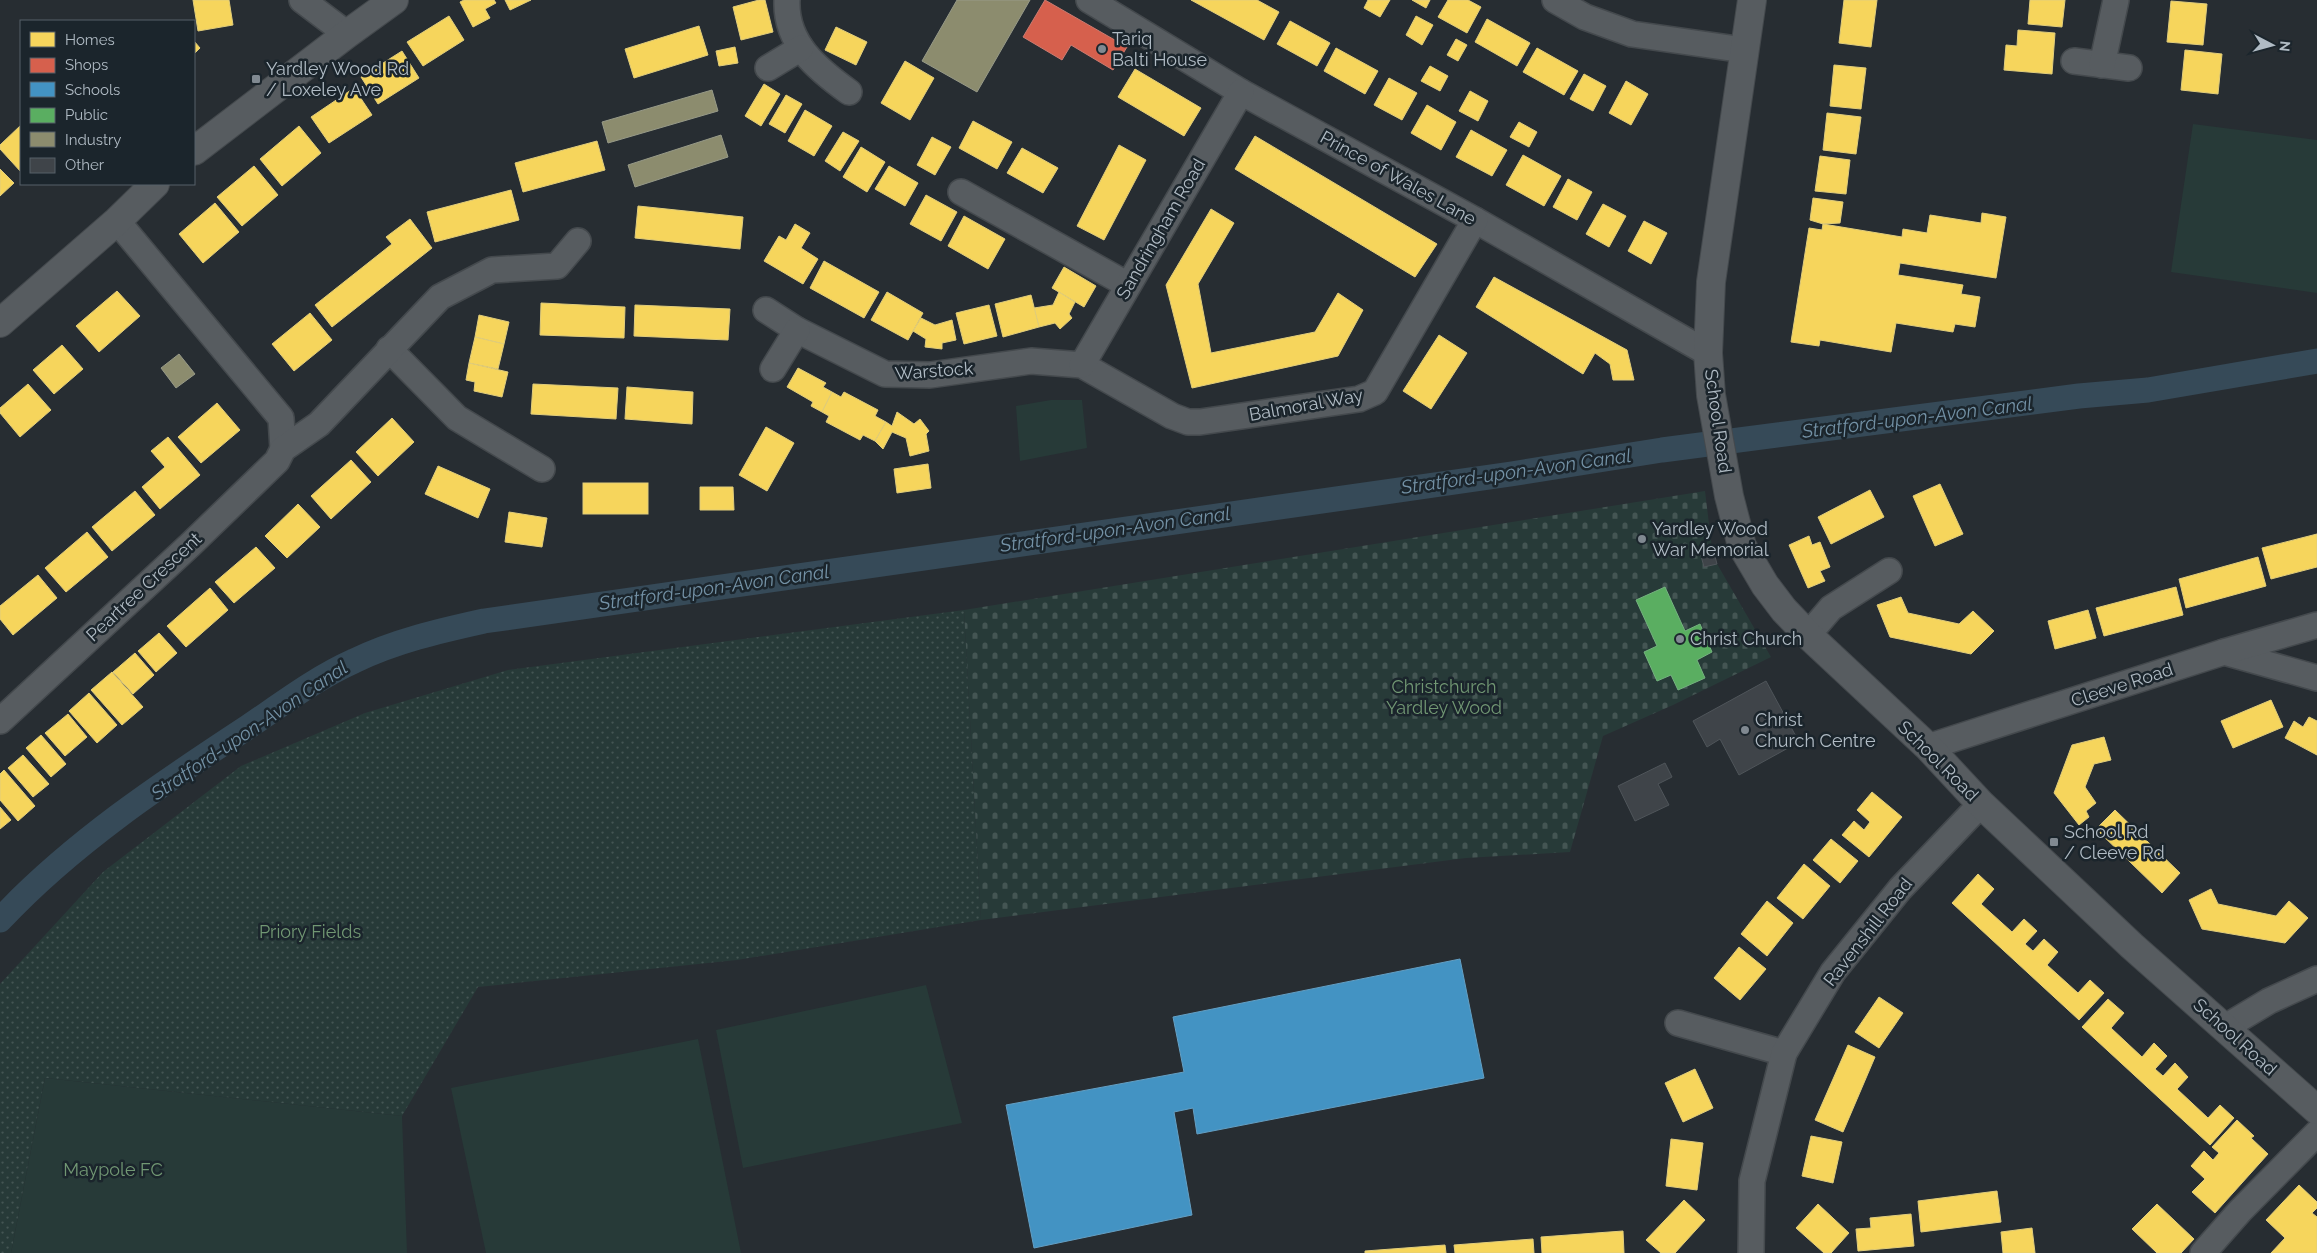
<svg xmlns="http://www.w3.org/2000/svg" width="2317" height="1253" viewBox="0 0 2317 1253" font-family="Raleway,sans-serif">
<defs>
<pattern id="grass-dots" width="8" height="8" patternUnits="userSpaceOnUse" patternTransform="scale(1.25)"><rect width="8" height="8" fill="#273a38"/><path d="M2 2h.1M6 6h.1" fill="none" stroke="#445553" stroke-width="1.8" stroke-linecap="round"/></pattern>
<pattern id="cemetery-stones" width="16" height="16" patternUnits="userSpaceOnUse" patternTransform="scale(1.25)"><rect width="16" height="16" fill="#273a38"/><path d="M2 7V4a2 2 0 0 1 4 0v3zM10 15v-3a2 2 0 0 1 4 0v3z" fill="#445553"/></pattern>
</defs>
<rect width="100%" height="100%" fill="#272d32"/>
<!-- grass -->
<path fill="url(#grass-dots)" d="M964 610 981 920 737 960 478 987 402 1116 45 1078 11 1253H0V984L103 872 241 766 365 713 508 670Z"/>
<!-- cemetery -->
<path fill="url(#cemetery-stones)" d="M1705 491 1713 557 1771 657 1673 705 1603 736 1570 852 1466 858 981 920 964 610Z"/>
<!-- park -->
<g fill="#273a38">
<path d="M2193 124 2317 140V293L2171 272Z"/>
<path d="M1051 400H1082L1087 448 1020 461 1016 406Z"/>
<path d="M926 985 962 1123 743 1168 716 1030Z"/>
<path d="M698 1039 741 1253H486L451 1088Z"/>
<path d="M45 1078 402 1116 407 1253H11Z"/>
</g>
<!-- homes -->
<g fill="#f6d55c" stroke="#e1cd7b">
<path d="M193 0H229L233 25 198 31Z"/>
<path d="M464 0H494L496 3 485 9 490 18 473 27 460 2Z"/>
<path d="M505 0H531L510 10Z"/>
<path d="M759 0H765L773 32 741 40 733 7Z"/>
<path d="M1191 0H1257L1279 12 1264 40Z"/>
<path d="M1368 0H1390L1380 17 1364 8Z"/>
<path d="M1412 0H1430L1426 8Z"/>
<path d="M1448 0H1468L1481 7 1467 33 1438 17Z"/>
<path d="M1844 0H1877L1871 47 1839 43Z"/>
<path d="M2030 0H2065L2062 27 2028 24Z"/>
<path d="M2171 1 2207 4 2203 45 2167 42Z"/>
<path d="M449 16 464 40 423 66 407 42Z"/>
<path d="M1416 16 1433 25 1422 45 1406 35Z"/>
<path d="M1487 19 1530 43 1517 66 1475 42Z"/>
<path d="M1290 21 1330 43 1317 66 1277 44Z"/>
<path d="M699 26 708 55 634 78 625 49Z"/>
<path d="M836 27 867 42 856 65 825 50Z"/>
<path d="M2018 30 2055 33 2052 74 2004 70 2006 45 2017 46Z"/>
<path d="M1456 39 1467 45 1458 61 1447 55Z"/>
<path d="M194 41 200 48 194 54Z"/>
<path d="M735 47 738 63 719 66 716 51Z"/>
<path d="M1336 48 1378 71 1365 94 1324 71Z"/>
<path d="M1537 48 1578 71 1564 95 1523 72Z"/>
<path d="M2185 50 2222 54 2218 94 2181 90Z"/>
<path d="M402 51 419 78 378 104 361 77Z"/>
<path d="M905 61 934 78 910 120 881 103Z"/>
<path d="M1834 65 1866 68 1861 109 1830 106Z"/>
<path d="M1430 66 1448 76 1440 91 1421 81Z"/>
<path d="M1135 69 1201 108 1184 136 1118 97Z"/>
<path d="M1584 74 1606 86 1593 111 1570 99Z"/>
<path d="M1389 78 1417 93 1402 120 1374 105Z"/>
<path d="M1626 81 1648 94 1631 125 1609 113Z"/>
<path d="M764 84 780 94 761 126 745 116Z"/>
<path d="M354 88 372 115 329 143 311 117Z"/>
<path d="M1470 91 1488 101 1478 121 1459 111Z"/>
<path d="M786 95 802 104 785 133 769 124Z"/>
<path d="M1427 105 1456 122 1441 150 1411 133Z"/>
<path d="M805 110 832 126 814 156 788 141Z"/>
<path d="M1827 113 1861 117 1856 154 1823 150Z"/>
<path d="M973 121 1012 142 997 169 959 148Z"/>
<path d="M1519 122 1537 132 1529 147 1510 137Z"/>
<path d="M21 125V172L0 149V145Z"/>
<path d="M299 126 321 153 282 186 260 159Z"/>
<path d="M1471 130 1507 150 1492 176 1456 157Z"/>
<path d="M843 132 859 141 840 171 825 161Z"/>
<path d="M1255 136 1437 244 1415 277 1235 169Z"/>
<path d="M932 137 951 147 935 175 917 165Z"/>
<path d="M597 141 605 170 523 192 515 163Z"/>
<path d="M1119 145 1146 160 1104 240 1077 226Z"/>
<path d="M861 147 885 162 867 192 843 177Z"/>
<path d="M1022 148 1058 168 1043 193 1007 173Z"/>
<path d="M1523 155 1561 176 1544 206 1506 185Z"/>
<path d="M1820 156 1850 160 1846 194 1815 191Z"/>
<path d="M254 166 278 195 242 226 217 197Z"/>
<path d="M889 166 918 183 905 206 875 189Z"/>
<path d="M0 169 14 183 0 196Z"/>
<path d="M1568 179 1592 192 1577 220 1553 207Z"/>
<path d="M511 190 519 220 435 242 427 212Z"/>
<path d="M926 195 957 212 941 241 910 224Z"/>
<path d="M1813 198 1843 202 1840 223 1823 224 1810 220Z"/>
<path d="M215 203 239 232 203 263 179 234Z"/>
<path d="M1603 204 1626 216 1609 247 1586 234Z"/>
<path d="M638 206 743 217 740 249 635 238Z"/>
<path d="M1211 209 1234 223 1198 284 1211 353 1315 332 1338 293 1363 310 1338 356 1192 388 1166 285Z"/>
<path d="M1982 213 2006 217 1996 278 1900 263 1898 275 1963 285 1961 294 1980 297 1975 327 1955 324 1953 332 1896 323 1891 352 1820 340 1819 346 1791 342 1809 228 1822 230 1823 224 1902 237 1903 229 1927 233 1930 215 1981 223Z"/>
<path d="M964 216 1005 239 988 269 948 246Z"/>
<path d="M410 219 432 248 332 327 315 305 392 244 386 237Z"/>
<path d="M1644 221 1667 233 1651 264 1628 251Z"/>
<path d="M795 224 810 233 801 248 818 259 803 284 764 261 779 236 786 240Z"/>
<path d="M824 261 879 292 864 318 810 288Z"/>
<path d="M1064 267 1096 286 1084 307 1052 288Z"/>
<path d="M1494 277 1627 350 1634 380H1613L1610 364 1595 353 1583 374 1476 307Z"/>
<path d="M117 291 140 316 99 352 76 326Z"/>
<path d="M887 292 923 313 908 340 871 320Z"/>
<path d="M1059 292 1075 302 1069 314 1072 318 1060 329 1055 323 1039 327 1034 308 1053 305Z"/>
<path d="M1031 295 1039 327 1003 337 995 304Z"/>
<path d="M541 303 625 307 624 338 540 335Z"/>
<path d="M635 305 730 309 728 340 634 336Z"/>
<path d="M989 305 997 336 964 344 956 313Z"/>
<path d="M310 313 332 340 294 371 272 344Z"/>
<path d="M479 315 509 322 504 344 475 337Z"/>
<path d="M921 318 935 325 952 320 956 340 942 343V349L925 347 926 339 913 331Z"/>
<path d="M1439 335 1467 353 1431 409 1403 391Z"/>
<path d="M475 337 504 344 498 369 469 363Z"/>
<path d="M62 345 83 369 54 394 33 370Z"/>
<path d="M469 363 508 372 502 397 474 391 475 382 466 380Z"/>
<path d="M798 368 826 383 823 387 832 392 822 412 811 406 813 402 787 387Z"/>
<path d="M28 384 51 410 20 437 0 413V408Z"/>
<path d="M533 384 618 388 616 419 531 414Z"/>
<path d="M627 387 693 392 692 424 625 419Z"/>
<path d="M832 392 841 397 844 392 878 410 875 416 886 422 875 441 863 435 860 440 826 422 829 416 822 412Z"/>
<path d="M217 403 240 430 201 463 178 437Z"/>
<path d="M897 412 914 424 920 419 929 431 926 434 929 451 910 456 906 438 892 432 883 449 875 441 886 422 892 426Z"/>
<path d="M392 418 414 442 378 476 356 452Z"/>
<path d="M766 427 794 443 767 491 739 475Z"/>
<path d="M168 437 200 475 160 509 142 487 165 467 151 451Z"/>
<path d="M351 460 371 482 331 519 311 496Z"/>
<path d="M928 464 931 488 897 493 894 469Z"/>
<path d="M438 466 490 489 478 518 425 494Z"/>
<rect x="583" y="483" width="65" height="31"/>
<path d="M1940 484 1963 534 1935 546 1913 496Z"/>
<path d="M700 487H733L734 510H700Z"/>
<path d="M1870 490 1884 517 1831 544 1818 517Z"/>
<path d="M135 491 155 515 112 551 92 527Z"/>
<path d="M298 504 320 527 287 558 265 536Z"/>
<path d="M509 512 547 518 542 547 505 542Z"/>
<path d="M87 532 108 557 66 592 45 568Z"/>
<path d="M2317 534V567L2271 579 2262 548Z"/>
<path d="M1809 536 1812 545 1820 542 1830 567 1820 571 1825 581 1808 588 1789 545Z"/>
<path d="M256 547 275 568 234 603 215 582Z"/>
<path d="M2258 557 2266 586 2186 608 2179 579Z"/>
<path d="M38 575 57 598 13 635 0 619V606Z"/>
<path d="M2176 587 2183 615 2104 636 2096 608Z"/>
<path d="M210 588 228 610 186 647 167 626Z"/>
<path d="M1901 597 1908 613 1959 624 1973 611 1994 631 1971 654 1890 637 1877 605Z"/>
<path d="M2088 610 2096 638 2055 649 2048 621Z"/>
<path d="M159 633 177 653 156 672 138 651Z"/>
<path d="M135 653 154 675 133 694 113 672Z"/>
<path d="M112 672 143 707 122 725 91 690Z"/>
<path d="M89 693 117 725 97 743 69 711Z"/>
<path d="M2271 700 2283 727 2233 748 2221 721Z"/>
<path d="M68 714 87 737 65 756 45 733Z"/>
<path d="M2309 717 2317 721V755L2285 738 2294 721 2303 727Z"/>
<path d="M41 735 66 764 51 777 26 748Z"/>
<path d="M2104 737 2111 760 2094 764 2085 787 2096 803 2086 811 2089 817 2079 825 2054 793 2072 745Z"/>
<path d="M23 755 49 784 33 797 8 768Z"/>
<path d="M4 770 35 806 18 821 0 800V774Z"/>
<path d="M1872 792 1902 817 1869 857 1842 835 1854 821 1864 830 1870 822 1857 810Z"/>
<path d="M0 807 11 820 0 829Z"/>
<path d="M2115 810 2180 873 2162 893 2096 829Z"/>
<path d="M1831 839 1858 861 1840 883 1813 860Z"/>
<path d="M1804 864 1830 886 1803 919 1777 898Z"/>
<path d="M1978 874 1994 889 1981 904 2012 932 2024 919 2037 931 2025 944 2033 951 2044 939 2058 952 2047 965 2078 993 2090 980 2104 993 2079 1020 1952 903Z"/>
<path d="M2211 889 2218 904 2276 916 2289 901 2308 918 2285 943 2202 929 2189 900Z"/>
<path d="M1767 901 1793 923 1767 956 1741 934Z"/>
<path d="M1739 947 1766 969 1740 1000 1714 978Z"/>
<path d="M1879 997 1903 1013 1879 1048 1855 1032Z"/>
<path d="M2108 999 2124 1013 2111 1028 2142 1057 2154 1043 2167 1056 2155 1069 2163 1076 2175 1063 2188 1077 2177 1089 2208 1118 2220 1105 2234 1118 2210 1145 2082 1027Z"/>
<path d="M1848 1045 1875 1057 1843 1132 1815 1120Z"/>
<path d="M1695 1069 1713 1108 1683 1122 1665 1083Z"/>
<path d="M2237 1120 2254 1136 2251 1138 2268 1154 2215 1213 2192 1192 2205 1179 2191 1166 2204 1151 2213 1160 2219 1153 2212 1147Z"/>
<path d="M1811 1136 1842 1142 1833 1183 1802 1176Z"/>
<path d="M1671 1139 1703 1143 1697 1190 1666 1186Z"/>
<path d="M2299 1185 2317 1202V1208L2312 1213 2317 1217V1253H2271L2285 1238 2266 1220Z"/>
<path d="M1997 1191 2001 1222 1921 1232 1918 1201Z"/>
<path d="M1684 1200 1705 1220 1675 1253H1661L1646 1240Z"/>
<path d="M1818 1204 1849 1233 1831 1253H1824L1796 1228Z"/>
<path d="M2157 1204 2194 1239 2181 1253H2157L2132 1229Z"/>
<path d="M1911 1214 1914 1246 1858 1251 1856 1229 1871 1228 1870 1218Z"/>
<path d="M2032 1228 2035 1253H2003L2001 1232Z"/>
<path d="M1623 1231 1624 1253H1542L1541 1237Z"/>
<path d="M1533 1239 1534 1253H1455L1454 1245Z"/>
<path d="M1445 1245 1446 1253H1365V1251Z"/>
</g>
<!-- shops -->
<path fill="#d6604d" stroke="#cb7b71" d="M1045 0 1127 47 1113 70 1071 45 1062 60 1023 37Z"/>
<!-- schools -->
<path fill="#4393c3" stroke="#649fc3" d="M1460 959 1484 1078 1197 1134 1193 1108 1174 1112 1192 1215 1034 1248 1006 1105 1184 1072 1173 1017Z"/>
<!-- public -->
<path fill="#5aae61" stroke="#74b27f" d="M1665 587 1685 631 1700 624 1712 652 1697 660 1705 678 1678 690 1671 675 1657 681 1644 652 1657 646 1636 600Z"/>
<!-- industry -->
<g fill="#8c8c6e" stroke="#979a88">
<path d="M957 0H1030L977 92 922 61Z"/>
<path d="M712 90 718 111 608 143 602 122Z"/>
<path d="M721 135 728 157 635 187 628 165Z"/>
<path d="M179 354 195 374 176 388 161 368Z"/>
</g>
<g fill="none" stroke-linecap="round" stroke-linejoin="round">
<!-- canal -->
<path stroke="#364a58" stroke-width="25" d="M0 920C71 844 161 784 248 727 282 704 316 678 354 661 395 641 439 631 484 621L1511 474 1662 450 2079 396 2148 390 2317 361"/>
</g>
<!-- building -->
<g fill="#3f4449" stroke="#4f555a">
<path d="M1713 549 1717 564 1704 567 1700 552Z"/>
<path d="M1766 681 1799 742 1739 775 1720 739 1707 747 1693 721Z"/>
<path d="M1665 763 1672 777 1658 784 1669 805 1635 821 1618 786Z"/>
</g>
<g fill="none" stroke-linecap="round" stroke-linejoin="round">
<defs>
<g id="minor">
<path d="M302 0 347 34"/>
<path d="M787 0C785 43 817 69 849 92"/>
<path d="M1089 0 1241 92 1475 220 1708 353"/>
<path d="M1555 0 1585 17 1632 34 1744 50"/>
<path d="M2074 61 2129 68"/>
<path d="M2102 65 2116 0"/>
<path d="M768 68 801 48"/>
<path d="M961 192 1128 285"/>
<path d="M117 221 281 418 283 449"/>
<path d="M766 310 797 330 885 374 930 375 1031 361 1082 365 1172 416 1188 422H1200L1359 399 1375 392 1475 220"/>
<path d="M389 349 457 418 542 469"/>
<path d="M1082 365 1241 92"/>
<path d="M773 369 797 330"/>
<path d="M1808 635 1831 608 1889 571"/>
<path d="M2224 652 2317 678"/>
<path d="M0 721 190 545 277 461 283 449 319 424 440 297 492 270 557 266 578 241"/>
<path d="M1928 747 2224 652 2317 625"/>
<path d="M1678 1023 1784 1053"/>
<path d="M2224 1028 2269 1001 2317 979"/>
<path d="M1751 1253 1752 1181 1784 1053 1833 972 1900 889 1981 804"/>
<path d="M2203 1253 2240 1211 2317 1133"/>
</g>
<g id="tertiary">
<path d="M1752 0 1711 282 1708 353 1711 395 1729 496 1742 546 1765 585 1784 610 1808 635 1928 747 1981 804 2132 946 2317 1110"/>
<path d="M194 151 347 34 394 0"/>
<path d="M0 323 117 221 155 184"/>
</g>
</defs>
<!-- minor casing -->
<use href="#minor" stroke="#44494d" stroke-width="28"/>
<!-- tertiary casing -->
<use href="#tertiary" stroke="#44494d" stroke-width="30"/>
<!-- minor -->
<use href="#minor" stroke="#575c60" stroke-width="25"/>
<!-- tertiary -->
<use href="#tertiary" stroke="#575c60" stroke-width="28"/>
</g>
<!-- markers -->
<g fill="#808991" stroke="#1b252c" stroke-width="2">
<circle cx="1102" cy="49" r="5"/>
<rect x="251" y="74" width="10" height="10" rx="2.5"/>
<circle cx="1642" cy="539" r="5"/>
<circle cx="1680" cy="639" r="5"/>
<circle cx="1745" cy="730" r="5"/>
<rect x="2049" y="837" width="10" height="10" rx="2.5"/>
</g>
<g text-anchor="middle" stroke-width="5" stroke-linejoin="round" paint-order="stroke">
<!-- poi labels -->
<g font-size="18" fill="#b0bbc4" stroke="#1b252c" text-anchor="start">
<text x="1112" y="45">Tariq<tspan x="1112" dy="21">Balti House</tspan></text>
<text x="266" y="75">Yardley Wood Rd<tspan x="266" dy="21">/ Loxeley Ave</tspan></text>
<text x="1652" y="535">Yardley Wood<tspan x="1652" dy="21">War Memorial</tspan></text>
<text x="1690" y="645">Christ Church</text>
<text x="1755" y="726">Christ<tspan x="1755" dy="21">Church Centre</tspan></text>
<text x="2064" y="838">School Rd<tspan x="2064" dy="21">/ Cleeve Rd</tspan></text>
</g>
<!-- street labels -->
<g font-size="18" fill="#b0bbc4" stroke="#1b252c">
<text transform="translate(1398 178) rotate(29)" y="6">Prince of Wales Lane</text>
<text transform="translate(1161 229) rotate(-60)" y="6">Sandringham Road</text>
<text transform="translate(934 371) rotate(-4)" y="6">Warstock</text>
<text transform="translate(1306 405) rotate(-10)" y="6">Balmoral Way</text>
<text transform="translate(1718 421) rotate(82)" y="6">School Road</text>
<text transform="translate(144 587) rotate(-43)" y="6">Peartree Crescent</text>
<text transform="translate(2122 685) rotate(-18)" y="6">Cleeve Road</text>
<text transform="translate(1938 761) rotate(45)" y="6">School Road</text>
<text transform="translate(1868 932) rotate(-52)" y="6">Ravenshill Road</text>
<text transform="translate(2235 1037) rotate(42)" y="6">School Road</text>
</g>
<!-- park labels -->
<g font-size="18" fill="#719773" stroke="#1b252c">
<text x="1444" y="693">Christchurch<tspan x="1444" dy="21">Yardley Wood</tspan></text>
<text x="310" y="938">Priory Fields</text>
<text x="113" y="1176">Maypole FC</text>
</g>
<!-- water labels -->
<g font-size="19" font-style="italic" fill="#7391a5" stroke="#1b252c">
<text transform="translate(1917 417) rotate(-7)" y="7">Stratford-upon-Avon Canal</text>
<text transform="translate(1516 471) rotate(-8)" y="7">Stratford-upon-Avon Canal</text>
<text transform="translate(1115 529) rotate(-8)" y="7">Stratford-upon-Avon Canal</text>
<text transform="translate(714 587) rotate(-8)" y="7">Stratford-upon-Avon Canal</text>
<text transform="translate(249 730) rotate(-34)" y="7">Stratford-upon-Avon Canal</text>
</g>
</g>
<!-- legend -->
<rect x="20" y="20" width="175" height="165" fill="#1b252c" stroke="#576169"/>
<rect x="30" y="32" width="25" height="15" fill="#f6d55c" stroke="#576169"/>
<text x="65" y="45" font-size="15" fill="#b0bbc4">Homes</text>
<rect x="30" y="58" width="25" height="15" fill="#d6604d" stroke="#576169"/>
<text x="65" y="70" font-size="15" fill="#b0bbc4">Shops</text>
<rect x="30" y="82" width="25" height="15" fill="#4393c3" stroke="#576169"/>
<text x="65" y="95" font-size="15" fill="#b0bbc4">Schools</text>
<rect x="30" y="108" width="25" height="15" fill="#5aae61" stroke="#576169"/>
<text x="65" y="120" font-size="15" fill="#b0bbc4">Public</text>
<rect x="30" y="132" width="25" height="15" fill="#8c8c6e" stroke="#576169"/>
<text x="65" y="145" font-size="15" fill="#b0bbc4">Industry</text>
<rect x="30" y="158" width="25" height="15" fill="#3f4449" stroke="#576169"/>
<text x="65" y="170" font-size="15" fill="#b0bbc4">Other</text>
<!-- north arrow -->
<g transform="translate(2272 45) rotate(96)" stroke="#1b252c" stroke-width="4" paint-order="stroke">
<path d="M0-4L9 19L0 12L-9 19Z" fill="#b0bbc4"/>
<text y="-8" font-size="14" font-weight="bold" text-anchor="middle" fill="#b0bbc4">N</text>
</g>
</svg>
